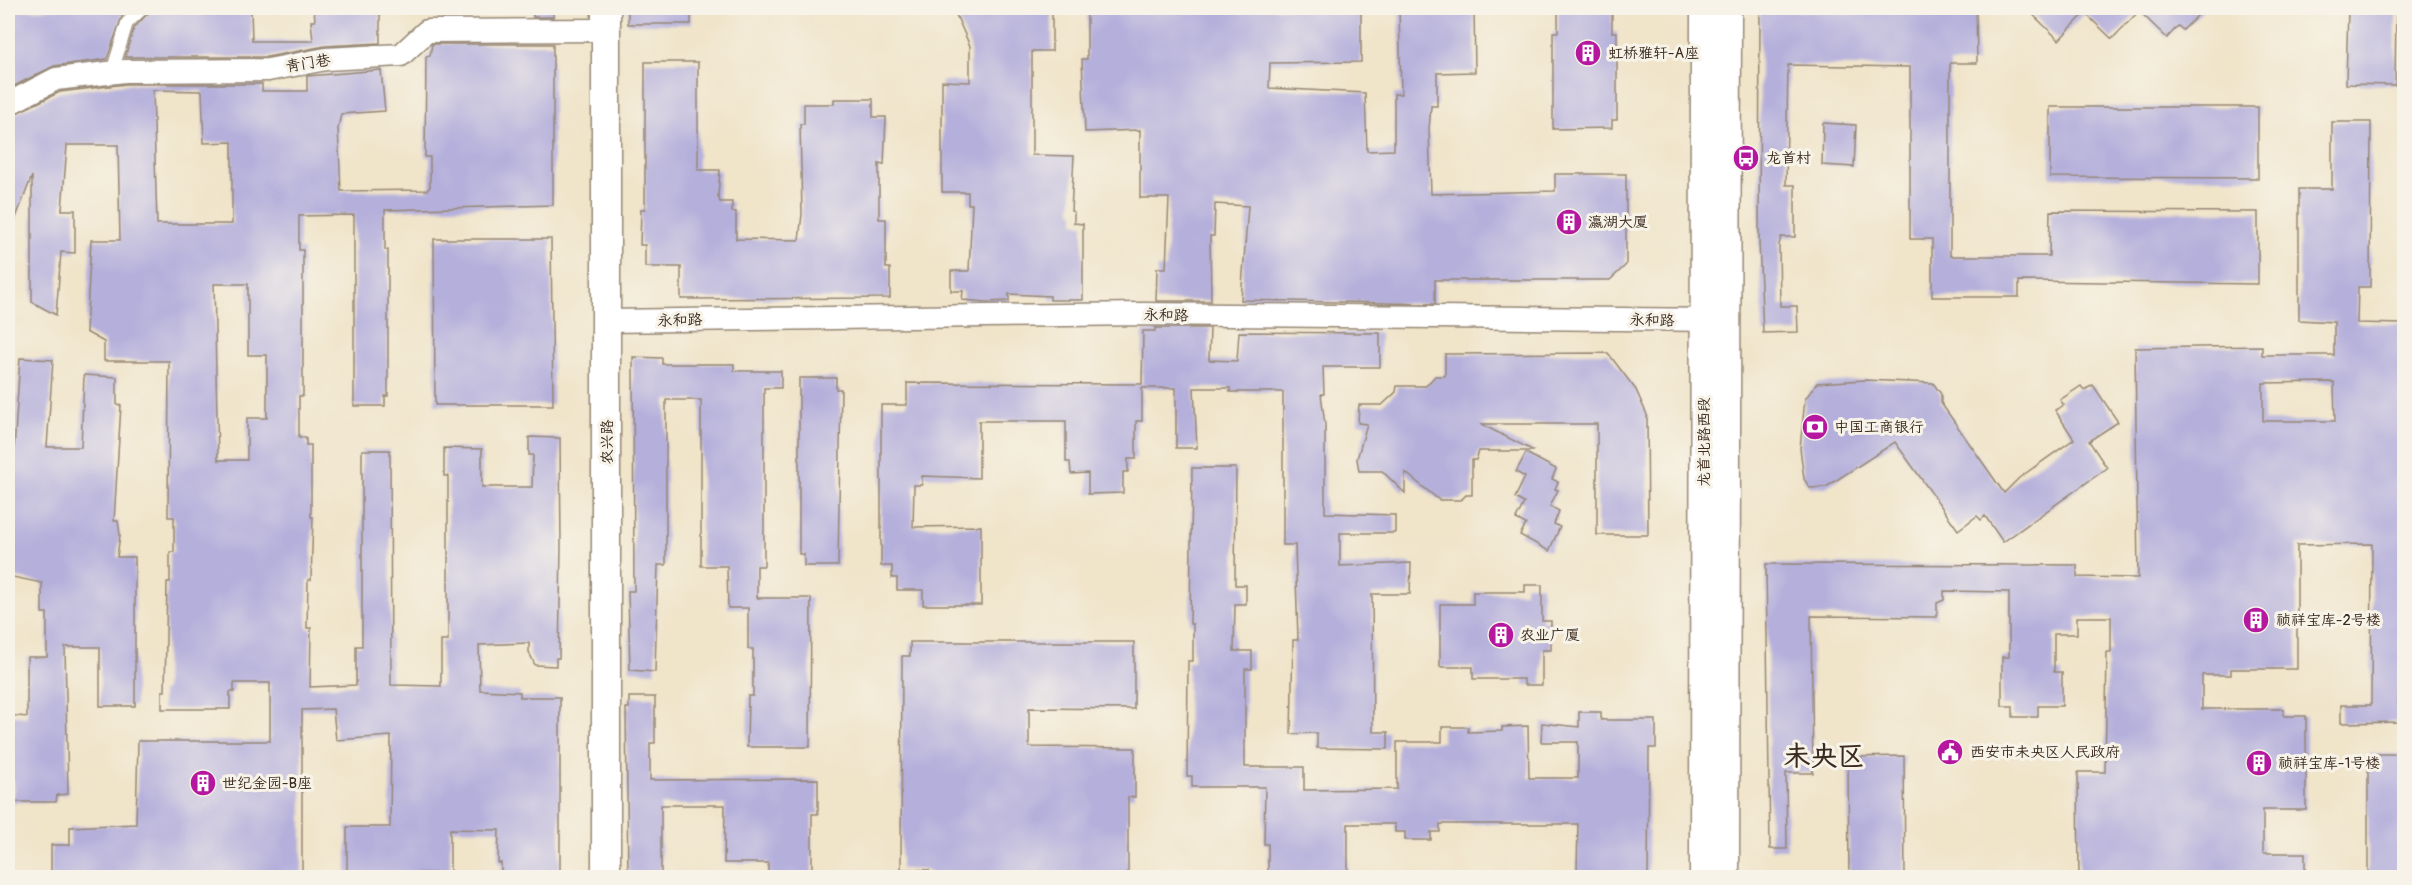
<svg xmlns="http://www.w3.org/2000/svg" width="2412" height="885" viewBox="0 0 2412 885" font-family="Pangolin,'LXGW WenKai TC',sans-serif">
<rect width="100%" height="100%" fill="#f7f3e8"/>
<filter id="ink" filterUnits="userSpaceOnUse"><feTurbulence type="fractalNoise" baseFrequency=".0167" numOctaves="2"/><feDisplacementMap in="SourceGraphic" scale="12" xChannelSelector="R" yChannelSelector="G"/><feConvolveMatrix kernelMatrix="1 2 1 2 8 2 1 2 1" color-interpolation-filters="sRGB"/></filter>
<filter id="wash" filterUnits="userSpaceOnUse"><feTurbulence type="fractalNoise" baseFrequency=".008" numOctaves="4" result="noise"/><feDisplacementMap in="SourceGraphic" scale="24" xChannelSelector="R" yChannelSelector="G"/><feGaussianBlur stdDeviation="1.35" result="paint"/><feColorMatrix in="noise" values="0 0 0 0 0 0 0 0 0 0 0 0 0 0 0 0 0 1.4 0 .05"/><feComposite in="paint" operator="in"/></filter>
<g filter="url(#wash)">
<rect width="100%" height="100%" fill="#f0e4c9"/>
<g id="blocks">
<!-- building -->
<g fill="#b5b0db" fill-rule="evenodd">
<path d="M67 8H125L107 59 54 66 8 89V11Z"/>
<path d="M153 8H251L252 41H313L311 21H315L314 8H380V43L325 46 267 57H125L134 28Z"/>
<rect x="533" y="8" width="20" height="9"/>
<rect x="628" y="8" width="63" height="16"/>
<path d="M953 8H1052V51H1032V155L1074 156 1071 211 1074 212V223L1083 224V300H1050V296L1009 294V301L987 302 962 300 963 291H951V271H969L972 204H968V192H942V81L970 82V46Z"/>
<path d="M1087 8H1361V62L1270 63 1269 88 1365 93 1367 151 1394 150V94H1401L1399 8H1474L1475 72 1437 73V106H1431L1429 129 1431 194 1555 191V174H1626V265L1610 280H1435V304L1241 300 1248 206 1215 204 1214 236H1210L1211 301H1156L1157 268H1166L1169 198H1140V130L1085 132 1082 59H1087Z"/>
<path d="M1558 8H1612V32H1617V120H1612V128L1553 129V32H1558Z"/>
<path d="M1760 8H1792V11H1832V8H1976L1977 63H1950V256H2049L2050 211 2258 212V284L2019 281V297H1932V239H1910V67L1788 65 1786 185H1795V237H1781L1779 245 1780 306H1797L1798 332 1763 333 1759 241Z"/>
<path d="M2026 8H2205L2183 30 2178 26 2167 38 2139 11 2112 39 2085 13 2059 40Z"/>
<path d="M2348 8H2396L2395 85 2346 84Z"/>
<path d="M432 44H553V205L385 210V250H388V396H385V406H354V215L299 216V250H303V396H299V437H306V445H311V517H313L311 580H308L307 628H311L310 687 356 685V646H362V450H390L391 685 441 686V641H448V476H444V448L482 449V487H532L533 455H529V437L560 438 561 548 559 658H556V666L535 665 529 652V643L479 645 480 690 520 692V697H560V878H501V863H498L499 830 450 829V873H381V878H347V827H390L391 736 336 740 333 709 302 710V878H51V845H70V827L136 824 138 741H270V683H234V692H230V709H162V691H165L167 582H170V552H174V517H168L169 361H104V342L86 332 91 240H120L118 145H67L62 210H75V253L61 252 56 315 32 302V176L8 238V117L60 92 126 84H262V91H307V76L381 70 385 111 341 114 338 128 341 191 427 190 430 187V157H425L426 57 430 56ZM153 90 202 91 204 143 232 142V224H157ZM214 284H248V355H267V418H247V460H218Z"/>
<path d="M645 62H698V170H720L718 196 720 202H732V212H736V239L799 240 802 214 800 124H804V104H834V99H873V117H886L884 165 879 164V219H886V268H890V298L681 299V267H645V245H640L641 209H645Z"/>
<path d="M2050 107H2258V178L2050 177Z"/>
<path d="M2332 122H2371L2370 287H2358L2357 323 2404 324V669H2400L2398 704H2404V722L2341 723V705H2371L2372 544 2297 545V669H2231V675H2202V709H2284V716H2306V810H2263V853H2305V878H2079L2078 772H2105L2107 652H2111V617H2077V634H2054V672H2062V706H2038V717H2013V706H2002V657H2009V592L1944 591V600L1937 603V617L1811 616 1813 773H1786L1787 849H1770L1766 564 2077 565V577L2138 578 2135 348 2262 346V355H2334V322L2299 320V189H2332ZM2334 382 2335 421H2263V383Z"/>
<path d="M1823 123 1856 125 1854 167 1822 165Z"/>
<path d="M434 239H551L553 405H435Z"/>
<path d="M1155 328H1210L1209 360 1237 361 1239 332 1380 333V367H1323L1324 394H1321L1325 425V513L1395 515V533H1340V566L1411 563 1410 594H1372L1373 732H1388V749L1317 748V733L1291 734 1293 640H1298L1295 545H1283V392H1230V388H1194L1197 448H1176V388H1142V421H1136V459H1128V472H1123V493L1088 494V473L1071 474 1070 462H1066V421H979V478L922 476V485H914L913 527 981 526V605H923V590H897V578H892V566H881V405H907V383L1142 384 1143 331H1155Z"/>
<path d="M1608 353 1636 390 1647 415 1648 535H1597V424H1481L1534 451H1479L1476 460H1472V495H1466L1461 500H1439L1405 472V493L1382 471H1359L1357 459 1367 424 1358 423 1359 405H1382L1396 392 1397 386H1426L1435 376H1445V354Z"/>
<path d="M633 357 662 358V364H734V371H781V388H764V566H757V598H811L810 747H747L748 696H753V649H748V608H728L727 566H701V400H666V565H658L655 672 630 670 628 591H634Z"/>
<path d="M20 358 53 360 47 447H81L84 375 117 377V405H121L114 521H118L120 535 117 557H135V706H100V647H65L68 794 57 795 56 802H13L14 780 8 781V715L27 717V657H47V613H42V583L8 576V511H10Z"/>
<path d="M799 378H836V389H841L838 566H804V554H799Z"/>
<path d="M1865 380 1933 383 1941 394V403L2004 493 2019 478 2074 439 2055 410 2064 405 2060 400 2081 386 2084 390 2093 385 2118 422 2089 441 2107 468 2003 542 1985 516 1981 520 1977 516 1958 530 1895 442 1826 487 1810 488 1804 479 1800 448 1805 399 1817 383Z"/>
<path d="M1526 453 1556 469 1552 479 1558 482 1555 489 1558 490 1550 506 1559 511 1554 524 1560 527 1549 551 1520 535 1526 524 1516 519 1524 503 1515 498 1525 477 1516 472Z"/>
<path d="M1192 468H1236L1235 585H1246V604H1235L1234 651H1252V669H1245V767H1304V790L1397 789V742H1442V727H1468V732L1502 731V727L1528 726 1529 778H1578V742H1541L1542 723 1579 727V712H1601V720H1656V748H1649L1648 878H1599V872H1577L1578 824H1440V832H1431V840H1405V832H1395V824H1348V878H1268V844H1264L1265 787H1192V776H1187L1188 661H1193V624H1190Z"/>
<path d="M1525 585H1542V621H1551V650H1542V685H1524V679H1473V667H1440V604H1473V592H1525Z"/>
<path d="M910 642H1134V709L1029 708V747L1135 748V797H1128V878H996L929 875V870L901 869 902 656H910Z"/>
<path d="M629 697H655V743H650V780L818 779V814H812V878H768V863H724L725 805H661V878H628L626 708H629Z"/>
<rect x="2368" y="754" width="36" height="124"/>
<path d="M1904 756 1905 878H1849L1848 757Z"/>
</g>
</g>
</g>
<g filter="url(#ink)">
<use href="#blocks" fill-opacity="0" stroke="#968774" stroke-width="1.5"/>
<g fill="none" stroke-linecap="round" stroke-linejoin="round">
<defs>
<path id="service" d="M112 72 127 23 143 8"/>
<g id="minor">
<path d="M8 104 56 79 125 71 268 70 326 59 401 55 427 31 606 30"/>
<path d="M607 321 1143 314 1721 320"/>
</g>
<g id="tertiary">
<path d="M606 8V878"/>
<path d="M1704 878 1705 8"/>
<path d="M1725 878 1727 8"/>
</g>
</defs>
<!-- service casing -->
<use href="#service" stroke="#968774" stroke-width="14"/>
<!-- minor casing -->
<use href="#minor" stroke="#968774" stroke-width="25"/>
<!-- tertiary casing -->
<use href="#tertiary" stroke="#968774" stroke-width="31"/>
<!-- service -->
<use href="#service" stroke="#fff" stroke-width="12"/>
<!-- minor -->
<use href="#minor" stroke="#fff" stroke-width="22"/>
<!-- tertiary -->
<use href="#tertiary" stroke="#fff" stroke-width="28"/>
</g>
</g>
<!-- icons -->
<defs>
<symbol id="building-disc" viewBox="-11 -11 22 22"><circle r="9.5" fill="#b5179e" stroke="#f7f3e8"/><path d="M-4-6H4V6H1V3H-1V6H-4ZM-2.5-4.3h1.7v1.8h-1.7ZM.8-4.3h1.7v1.8H.8ZM-2.5-1h1.7V.8h-1.7ZM.8-1h1.7V.8H.8Z" fill="#fff"/></symbol>
<symbol id="bus-disc" viewBox="-11 -11 22 22"><circle r="9.5" fill="#b5179e" stroke="#f7f3e8"/><path d="M-5-6H5V4H4V6H2V4H-2V6H-4V4H-5ZM-3.5-4V0h7V-4ZM-3.5 1.2v1.5H-2V1.2ZM2 1.2v1.5H3.5V1.2Z" fill="#fff"/></symbol>
<symbol id="bank-disc" viewBox="-11 -11 22 22"><circle r="9.5" fill="#b5179e" stroke="#f7f3e8"/><path d="M-6-4H6V4H-6ZM0-2.3a2.3 2.3 0 1 0 0 4.6a2.3 2.3 0 1 0 0-4.6Z" fill="#fff"/></symbol>
<symbol id="civic-disc" viewBox="-11 -11 22 22"><circle r="9.5" fill="#b5179e" stroke="#f7f3e8"/><path d="M-.6-6.5H3V-4.5H.6V-3L4-1V1h2V6H-6V1h2V-1L-.6-3ZM-1.2 2.5V6h2.4V2.5Z" fill="#fff"/></symbol>
</defs>
<g fill-rule="evenodd">
<use href="#building-disc" x="1573" y="38" width="30" height="30"/>
<use href="#bus-disc" x="1731" y="143" width="30" height="30"/>
<use href="#building-disc" x="1554" y="207" width="30" height="30"/>
<use href="#bank-disc" x="1800" y="412" width="30" height="30"/>
<use href="#building-disc" x="2241" y="605" width="30" height="30"/>
<use href="#building-disc" x="1486" y="620" width="30" height="30"/>
<use href="#civic-disc" x="1935" y="737" width="30" height="30"/>
<use href="#building-disc" x="2244" y="748" width="30" height="30"/>
<use href="#building-disc" x="188" y="768" width="30" height="30"/>
</g>
<g text-anchor="middle" stroke-width="6" stroke-linejoin="round" paint-order="stroke">
<!-- poi labels -->
<g font-size="15" fill="#3b2a1e" stroke="#f7f3e8" text-anchor="start">
<text x="1608" y="58">虹桥雅轩-A座</text>
<text x="1766" y="163">龙首村</text>
<text x="1588" y="227">瀛湖大厦</text>
<text x="1834" y="432">中国工商银行</text>
<text x="2276" y="625">祯祥宝库-2号楼</text>
<text x="1520" y="640">农业广厦</text>
<text x="1970" y="757">西安市未央区人民政府</text>
<text x="2278" y="768">祯祥宝库-1号楼</text>
<text x="222" y="788">世纪金园-B座</text>
</g>
<!-- street labels -->
<g font-size="15" fill="#3b2a1e" stroke="#f7f3e8">
<text transform="translate(308 63) rotate(-9)" y="5">青门巷</text>
<text transform="translate(1166 315) rotate(1)" y="5">永和路</text>
<text transform="translate(680 320) rotate(-1)" y="5">永和路</text>
<text transform="translate(1652 320) rotate(1)" y="5">永和路</text>
<text transform="translate(607 442) rotate(-90)" y="5">农兴路</text>
<text transform="translate(1704 442) rotate(-90)" y="5">龙首北路西段</text>
</g>
<!-- town labels -->
<g font-size="27" font-weight="bold" fill="#3b2a1e" stroke="#f7f3e8">
<text x="1824" y="765">未央区</text>
</g>
</g>
<!-- margin -->
<rect width="2412" height="885" fill="none" stroke="#f7f3e8" stroke-width="30"/>
</svg>
